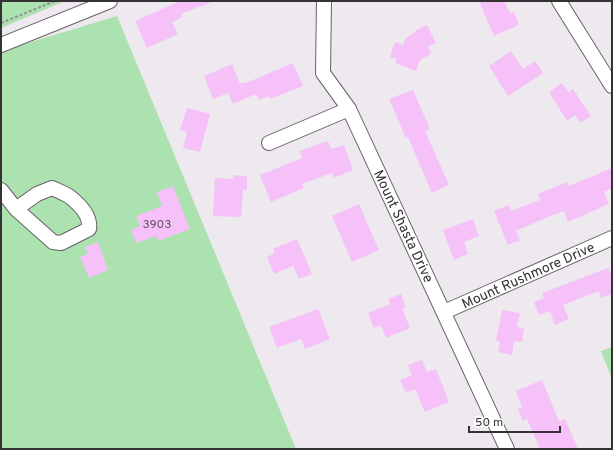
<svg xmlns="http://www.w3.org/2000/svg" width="613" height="450" viewBox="0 0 613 450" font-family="Overpass,sans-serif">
<rect width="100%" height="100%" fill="#eee9ef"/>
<!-- green -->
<g fill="#ace1b0">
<path d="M1 1H65L1 28Z"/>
<path d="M117 16 296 449H1V51Z"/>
<path d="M612 347V379L601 351Z"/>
</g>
<!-- building -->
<g fill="#f5c1f8">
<path d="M180 1H212V2L181 14 183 17 172 22 178 34 147 48 135 21Z"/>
<path d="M479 1H504L510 13 514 12 519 25 494 36Z"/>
<path d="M427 25 436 43 428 47 431 54 420 60 416 71 395 63 397 59 390 57 395 42 403 45 406 38 414 33 415 31Z"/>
<path d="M511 51 523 69 535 61 543 73 508 96 489 66Z"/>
<path d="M293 63 303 86 270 99 269 96 259 100 256 94 233 104 228 93 213 99 204 76 232 64 240 84 245 82 246 83Z"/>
<path d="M562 83 569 92 573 89 591 116 580 123 575 115 567 121 549 92Z"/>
<path d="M413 90 430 129 425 131 449 185 432 193 408 137 406 138 389 99Z"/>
<path d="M187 108 210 114 200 152 183 148 187 132 180 130Z"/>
<path d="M328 141 331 149 344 145 353 170 334 178 332 173 302 184 304 188 271 202 260 175 302 158 300 151Z"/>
<path d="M612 168V188L604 192 609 204 568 222 564 211 548 217 516 231 520 240 508 245 494 211 509 205 511 211 540 200 538 194 567 182 569 186Z"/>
<path d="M234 175 247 176V190L243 189 241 217 213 216 215 178 233 179Z"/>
<path d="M173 186 190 229 158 241 156 236 136 243 131 230 140 226 136 216 162 206 157 192Z"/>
<path d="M359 204 379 250 352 262 332 216Z"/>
<path d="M473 219 479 236 464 242 468 254 454 260 443 230Z"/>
<path d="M297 239 312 274 299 279 293 266 274 274 267 257 275 253 273 249Z"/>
<path d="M98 242 108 270 89 278 80 257 88 254 85 247Z"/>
<path d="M608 268 610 272H612V294L601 298 599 291 563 305 569 319 555 325 550 311 539 315 534 302 544 298 542 293 571 282Z"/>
<path d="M401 294 406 307 402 308 410 328 386 338 381 325 374 328 368 313 390 304 388 299Z"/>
<path d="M318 309 330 339 305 349 301 339 277 348 269 327Z"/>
<path d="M502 310 520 313 517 327 524 328 522 342 514 341 512 355 498 352 500 341H496Z"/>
<path d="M422 360 427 372 436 369 449 402 425 412 415 389 406 393 400 380 412 375 408 365Z"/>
<path d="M542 380 559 421 565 419 578 449H540L527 419 523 421 518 409 522 407 516 391Z"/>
</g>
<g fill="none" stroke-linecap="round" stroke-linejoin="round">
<defs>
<g id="minor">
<path d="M324 1 323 73 349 109 507 449"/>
<path d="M559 1 612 86"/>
<path d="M1 45 110 1"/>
<path d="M269 143 349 109"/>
<path d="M1 190 16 209 53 242 61 243 89 229C91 216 79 204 70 197 65 193 58 191 52 188L37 194 16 209"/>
<path d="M444 312 612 238"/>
</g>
</defs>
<!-- minor casing -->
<use href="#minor" stroke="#676268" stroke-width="16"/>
<!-- path -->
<path stroke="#949094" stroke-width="2" stroke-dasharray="3 2" stroke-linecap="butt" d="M1 23 55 1"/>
<!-- minor -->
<use href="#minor" stroke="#fff" stroke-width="14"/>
</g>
<g text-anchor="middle" stroke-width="3" stroke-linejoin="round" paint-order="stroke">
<!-- number labels -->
<g font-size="12" fill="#645665">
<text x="157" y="228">3903</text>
</g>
<!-- street labels -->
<g font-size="14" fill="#343234" stroke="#fff">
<text transform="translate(404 226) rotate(65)" y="5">Mount Shasta Drive</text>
<text transform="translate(528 275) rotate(-24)" y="5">Mount Rushmore Drive</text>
</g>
</g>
<!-- border -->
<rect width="613" height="450" fill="none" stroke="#343234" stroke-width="4"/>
<!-- scale -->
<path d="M469 426v6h91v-6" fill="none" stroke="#343234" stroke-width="2"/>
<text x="475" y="426" font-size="12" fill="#343234" stroke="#ffffff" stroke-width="3" paint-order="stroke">50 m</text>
</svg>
